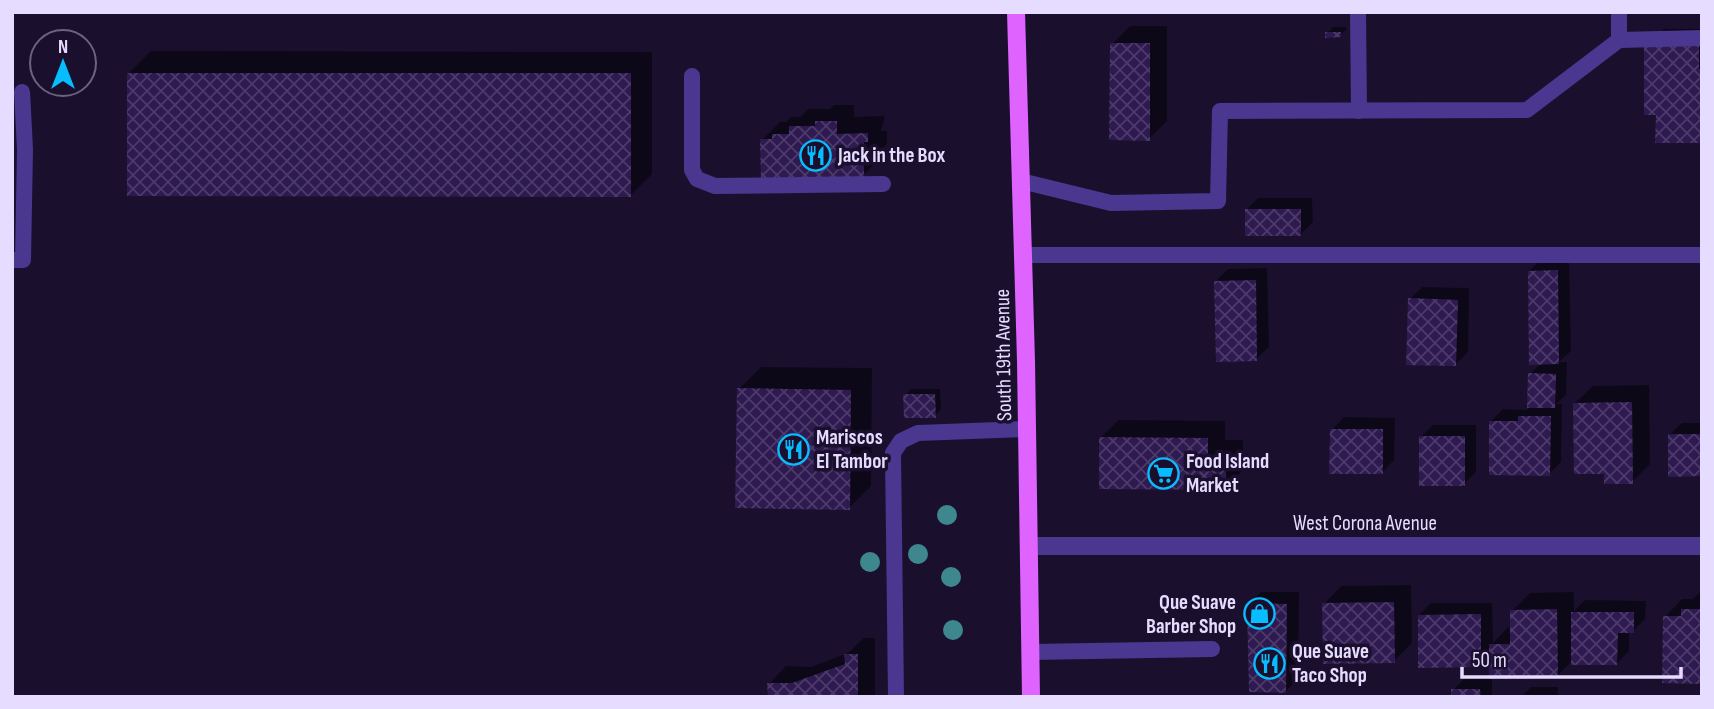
<svg xmlns="http://www.w3.org/2000/svg" width="1714" height="709" viewBox="0 0 1714 709" font-family="'Sofia Sans Condensed',sans-serif">
<defs>
<pattern id="building-cross-hatch" width="8" height="8" patternUnits="userSpaceOnUse" patternTransform="scale(1.75)"><rect width="8" height="8" fill="#2e1a50"/><path d="M0 0l8 8M0 8l8-8" fill="none" stroke="#4c3b6a"/></pattern>
</defs>
<rect width="100%" height="100%" fill="#1a102d"/>
<!-- shadow -->
<g fill="#0007">
<path d="M1130 26H1167V121L1149 139 1112 44Z"/>
<path d="M1333 27H1346V30L1340 35 1327 33Z"/>
<path d="M1664 29H1702V139L1699 141 1658 113 1646 47Z"/>
<path d="M151 51 652 52V174L630 196 129 73Z"/>
<path d="M834 105H854V117L885 116 881 131H887V144L881 150V158L863 175 762 140 780 122H786L791 117H801L808 109H830Z"/>
<path d="M1258 198H1312L1313 222 1301 234 1246 210Z"/>
<path d="M1541 259H1569L1571 351 1559 362H1567L1566 395 1556 404H1562L1561 462 1549 474 1491 421 1503 409 1526 410 1529 408 1530 374 1541 363 1529 271Z"/>
<path d="M1267 268 1269 347 1256 359 1216 281 1228 269Z"/>
<path d="M1422 287 1469 288 1468 352 1456 364 1410 299Z"/>
<path d="M761 367 872 368 871 486 849 508 739 389Z"/>
<path d="M1649 385 1650 464 1632 482 1606 472 1575 403 1593 386Z"/>
<path d="M911 389H940L941 410 935 416 905 395Z"/>
<path d="M1344 417 1395 418 1394 460 1382 473 1332 430Z"/>
<path d="M1119 420 1225 421V440H1243V470L1226 488 1101 437Z"/>
<path d="M1682 423H1702V475L1669 435Z"/>
<path d="M1433 425H1476V472L1464 484 1421 437Z"/>
<path d="M1411 585 1412 643 1394 661 1324 604 1341 586Z"/>
<path d="M1261 592H1299L1298 679 1286 691 1249 604Z"/>
<path d="M1574 592V611L1585 600 1646 601 1645 619 1633 631H1629V651L1617 663H1570L1557 676 1492 677V697H1453V690L1465 678 1491 677V655L1481 666 1419 615 1431 603H1492L1493 643 1508 627H1512V611L1530 593Z"/>
<path d="M1700 592H1702V682L1665 617 1682 599H1693Z"/>
<path d="M864 638H875V697H769V684L786 666 811 667 848 653Z"/>
<path d="M1531 687H1558V697H1521Z"/>
</g>
<!-- building -->
<g fill="url(#building-cross-hatch)">
<path d="M1325 32H1341V37L1325 38Z"/>
<path d="M1110 43H1150V141L1109 140Z"/>
<path d="M1644 46H1699V69H1702L1700 143H1655L1656 115H1644Z"/>
<path d="M127 73H631V197L127 196Z"/>
<path d="M815 121H837V134L868 133V142H864V148H870V163H864V177L761 178 760 139H772V134H789V126H815Z"/>
<rect x="1245" y="209" width="56" height="27"/>
<path d="M1558 270 1559 364 1529 365 1528 271Z"/>
<path d="M1256 280 1257 361 1216 362 1214 281Z"/>
<path d="M1408 298 1458 300 1456 366 1406 365Z"/>
<path d="M1528 373 1556 374 1555 408H1527Z"/>
<path d="M737 388 851 390 850 510 735 508Z"/>
<path d="M903 394H935L936 418H904Z"/>
<path d="M1632 402 1633 484H1604V474H1574L1573 403Z"/>
<path d="M1518 416H1551L1550 476 1489 475V421H1518Z"/>
<path d="M1330 429H1383V474H1329Z"/>
<path d="M1668 434H1702V476L1668 477Z"/>
<rect x="1419" y="436" width="46" height="50"/>
<path d="M1099 437 1208 438V457H1226V490L1099 489Z"/>
<path d="M1394 602 1395 663 1323 664 1322 603Z"/>
<path d="M1247 603 1287 604 1286 693 1249 692Z"/>
<path d="M1557 609 1558 678 1489 679V644H1510V610Z"/>
<path d="M1681 609H1702V684L1662 683 1663 616H1681Z"/>
<path d="M1571 612H1634V633H1618L1617 665H1571Z"/>
<path d="M1481 614V667L1418 668V615Z"/>
<path d="M844 654H858V697H768L767 683H792L845 664Z"/>
<path d="M1451 689H1480L1481 697H1451Z"/>
</g>
<g fill="none" stroke-linecap="round" stroke-linejoin="round">
<!-- lane -->
<g stroke="#4a3790" stroke-width="16">
<path d="M1358 12 1359 111"/>
<path d="M1619 12V40L1702 38"/>
<path d="M692 76V170L697 179 715 186 883 184"/>
<path d="M1021 181 1111 203 1218 201 1220 111 1527 110 1619 40"/>
<path d="M1023 255H1702"/>
<path d="M12 260H23L25 149 22 92"/>
<path d="M1030 652 1212 649"/>
<path d="M896 697 893 453 901 441 918 433 1027 429"/>
</g>
<!-- street -->
<path stroke="#4a3790" stroke-width="18" d="M1029 546H1702"/>
<!-- primary -->
<path stroke="#df63ff" stroke-width="18" d="M1016 12 1026 361 1031 697"/>
</g>
<!-- trees -->
<g fill="#3f878e">
<circle cx="947" cy="515" r="10"/>
<circle cx="918" cy="554" r="10"/>
<circle cx="870" cy="562" r="10"/>
<circle cx="951" cy="577" r="10"/>
<circle cx="953" cy="630" r="10"/>
</g>
<!-- icons -->
<defs>
<symbol id="restaurant-ring" viewBox="-11 -11 22 22"><circle r="9.5" fill="#1a102d" stroke="#08bdff" stroke-width="1.5"/><path d="M-5-6h1v4h1v-4h1v4h1v-4h1v5L-1.5 .5V6h-2V.5L-5-1ZM5-6V6H3V1.5H1.5Q1.5-4 5-6Z" fill="#08bdff"/></symbol>
<symbol id="supermarket-ring" viewBox="-11 -11 22 22"><circle r="9.5" fill="#1a102d" stroke="#08bdff" stroke-width="1.5"/><path d="M-6-5.5h2.5l.6 2H6L4.5 2H-2.5L-4.4-4H-6ZM-1.5 3.2a1.3 1.3 0 1 0 .1 0ZM3 3.2a1.3 1.3 0 1 0 .1 0Z" fill="#08bdff"/></symbol>
<symbol id="shop-ring" viewBox="-11 -11 22 22"><circle r="9.5" fill="#1a102d" stroke="#08bdff" stroke-width="1.5"/><path d="M-5-2.5h2.3a2.7 3.5 0 0 1 5.4 0H5L5.5 6h-11ZM-1.5-2.5h3a1.5 2.3 0 0 0-3 0Z" fill="#08bdff"/></symbol>
</defs>
<g fill-rule="evenodd">
<use href="#restaurant-ring" x="798" y="138" width="35" height="35"/>
<use href="#restaurant-ring" x="776" y="432" width="35" height="35"/>
<use href="#supermarket-ring" x="1146" y="456" width="35" height="35"/>
<use href="#shop-ring" x="1242" y="596" width="35" height="35"/>
<use href="#restaurant-ring" x="1252" y="646" width="35" height="35"/>
</g>
<g text-anchor="middle" stroke-width="7" stroke-linejoin="round" paint-order="stroke">
<!-- poi labels -->
<g font-size="21" font-weight="bold" fill="#e6dcff" stroke="#1a102d" text-anchor="start">
<text x="838" y="162">Jack in the Box</text>
<text x="816" y="444">Mariscos<tspan x="816" dy="24">El Tambor</tspan></text>
<text x="1186" y="468">Food Island<tspan x="1186" dy="24">Market</tspan></text>
<text x="1236" y="609" text-anchor="end">Que Suave<tspan x="1236" dy="24">Barber Shop</tspan></text>
<text x="1292" y="658">Que Suave<tspan x="1292" dy="24">Taco Shop</tspan></text>
</g>
<!-- street labels -->
<g font-size="21" fill="#e6dcff" stroke="#1a102d">
<text transform="translate(1003 355) rotate(-91)" y="7">South 19th Avenue</text>
<text x="1365" y="530">West Corona Avenue</text>
</g>
</g>
<!-- border -->
<rect width="1714" height="709" fill="none" stroke="#e6dcff" stroke-width="28"/>
<!-- north arrow -->
<g transform="translate(63 63)"><circle r="33" fill="#1a102d" stroke="#6c6281" stroke-width="2"/>
<path d="M0-5L12 26L0 18L-12 26Z" fill="#08bdff"/>
<text y="-10" font-size="19" font-weight="bold" text-anchor="middle" fill="#e6dcff">N</text>
</g>
<!-- scale -->
<path d="M1462 667v10h219v-10" fill="none" stroke="#e6dcff" stroke-width="3.5"/>
<text x="1472" y="667" font-size="21" fill="#e6dcff" stroke="#1a102d" stroke-width="5" paint-order="stroke">50 m</text>
</svg>
